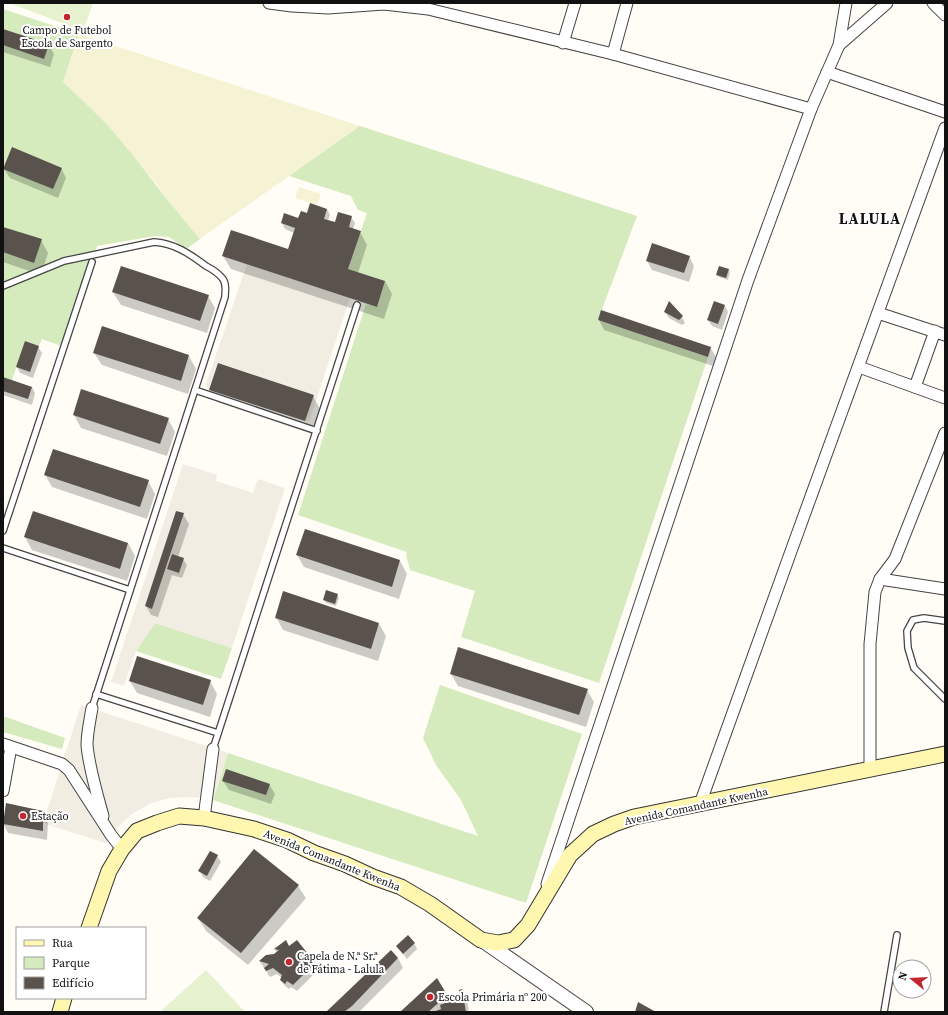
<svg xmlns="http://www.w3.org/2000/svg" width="948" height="1015" viewBox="0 0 948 1015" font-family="'Source Serif 4',serif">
<rect width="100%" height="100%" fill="#fffdf5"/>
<!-- farmland -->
<g fill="#f6f3d4">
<path d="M79 34 360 126 200 239 179 215 155 182 63 82Z"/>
<path d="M299 187 321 194 317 205 295 198Z"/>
</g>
<!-- green -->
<g fill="#d5ebbd">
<path d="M3 9 79 34 63 82C79 97 96 113 111 129 142 165 169 204 200 239L186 249 169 237 155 236 97 246 64 347 42 339 39 346 25 341 12 380 3 377Z"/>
<path d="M360 126 637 216 598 320 708 357 599 683 461 637 475 591 410 570 406 555 407 552 298 515 366 304 377 307 385 281 348 269 367 213 358 210 351 196 289 176Z"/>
<path d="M155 623 232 648 221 679 136 651Z"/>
<path d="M440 685 582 734 526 903 213 800 228 753 478 836 461 800 436 765 423 738Z"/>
<path d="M3 716 65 738 62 749 3 732Z"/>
</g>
<!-- pitch -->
<g fill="#e6f2cf">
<path d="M9 3H93L83 31Z"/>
<path d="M206 970 245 1012H160Z"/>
</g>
<!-- plaza -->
<g fill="#f1ede2" fill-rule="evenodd">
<path d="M247 264 350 298 310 419 308 421H305L314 395 218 363 209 390 207 388 206 384Z"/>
<path d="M183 464 217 475 216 481 253 493 258 479 285 488 232 648 155 623 136 651 124 686 111 682ZM176 511 184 514 152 609 145 606ZM172 554 184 558 179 573 167 569Z"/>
<path d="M81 705 228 753 213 799 190 797 170 798 151 803 132 814 117 828 105 843 43 823Z"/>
</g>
<!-- shadow -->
<g fill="#0003">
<path d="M3 30 49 45 54 54 50 67 3 52Z"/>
<path d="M61 168 66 178 58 198 10 178 4 169Z"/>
<path d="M327 209 330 215 328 221 338 224 351 217 355 223 353 230 360 232 367 245 358 273 385 281 392 294 384 319 231 269 223 256 289 250 294 233 285 229 282 223 285 214 299 219Z"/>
<path d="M3 228 41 240 48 253 41 275 3 262Z"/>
<path d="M689 256 694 266 689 282 652 270 647 261Z"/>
<path d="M720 267 729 270 730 272 728 280 719 277 718 274Z"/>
<path d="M113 292 208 296 215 308 207 333 121 305Z"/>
<path d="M725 306 728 312 722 330 712 326 708 320Z"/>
<path d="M602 312 710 347 716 357 713 366 604 330 599 320Z"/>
<path d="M665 312 682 317 685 323 682 325 669 318Z"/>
<path d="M103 328 189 356 196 369 188 394 102 365 94 353Z"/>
<path d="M25 342 38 347 42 353 33 378 20 373 17 367Z"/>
<path d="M3 378 32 387 35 393 32 405 3 395Z"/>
<path d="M82 390 168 419 175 432 167 456 81 428 74 415Z"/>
<path d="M210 390 313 396 320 409 312 434 217 402Z"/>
<path d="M45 475 148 481 155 494 147 519 52 487Z"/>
<path d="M183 514 189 524 178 557 183 559 187 565 182 578 172 575 158 617 151 615 146 606Z"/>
<path d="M305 530 400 561 407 574 399 599 304 567 297 555Z"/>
<path d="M25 537 128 543 135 556 127 581 32 550Z"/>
<path d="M337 595 339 598 336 606 326 603 324 600Z"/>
<path d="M276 617 379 624 386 636 378 661 283 630Z"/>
<path d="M451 674 587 690 594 702 586 727 458 686Z"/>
<path d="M130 681H210L217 694 210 717 137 693Z"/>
<path d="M223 781 269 784 275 794 271 804 229 790Z"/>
<path d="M7 804 42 812 48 822 47 840 8 833 3 823Z"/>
<path d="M210 852 217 856 221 862 210 881 203 877 200 871Z"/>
<path d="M298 886 306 898 248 965 206 931 198 918Z"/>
<path d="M297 942 318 970 297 991 291 987 289 989 285 986 281 980 282 978 277 974 270 977 260 962 267 956 274 955 277 953 275 949 289 948Z"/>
<path d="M414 943 417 949 407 959 397 946Z"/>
<path d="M398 958 403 968 359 1012H327Z"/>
<path d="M461 990 467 999 469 1012H402L445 993 452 1005 460 995Z"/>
</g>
<!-- building -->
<g fill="#5a524d">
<path d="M3 29 49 44 44 59 3 45Z"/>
<path d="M12 147 62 168 53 189 3 169Z"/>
<path d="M310 203 327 209 324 219 335 222 338 212 352 216 349 227 361 231 348 269 385 281 377 307 222 256 231 230 288 249 295 228 281 223 284 213 298 218 301 211 307 213Z"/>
<path d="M3 227 42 239 34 263 3 252Z"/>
<path d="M652 243 690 256 684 273 646 261Z"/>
<path d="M121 266 209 295 200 321 112 292Z"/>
<path d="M719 266 729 269 726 278 716 275Z"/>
<path d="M669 301 683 316 679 320 664 312Z"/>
<path d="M714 301 725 305 718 324 707 320Z"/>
<path d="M601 310 711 347 708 357 598 320Z"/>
<path d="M102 326 189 355 181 381 93 353Z"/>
<path d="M25 341 39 346 30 372 16 367Z"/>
<path d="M218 363 314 395 305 421 209 390Z"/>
<path d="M3 377 32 387 28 399 3 391Z"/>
<path d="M81 389 169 418 160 444 73 415Z"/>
<path d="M53 449 149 480 140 507 44 475Z"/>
<path d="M33 511 128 543 120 569 24 537Z"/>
<path d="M176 511 184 513 152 609 145 606Z"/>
<path d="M305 529 400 560 392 587 296 555Z"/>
<path d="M172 554 184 558 179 573 167 569Z"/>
<path d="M326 590 338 594 335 604 323 600Z"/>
<path d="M283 591 379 623 371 649 275 618Z"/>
<path d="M458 647 588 689 579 715 450 674Z"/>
<path d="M137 656 211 680 203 705 129 681Z"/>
<path d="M226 769 270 784 266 795 222 781Z"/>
<path d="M6 803 43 811V831L3 824Z"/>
<path d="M254 849 299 885 241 953 197 918Z"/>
<path d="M210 851 218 855 207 876 198 871Z"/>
<path d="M408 935 415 943 403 954 396 946Z"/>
<path d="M286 940 289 946 297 940 315 963 293 985 287 981 285 984 280 980 282 975 273 968 266 971 264 968 269 964 259 961 266 955 274 954 279 950 274 949Z"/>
<path d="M391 950 398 958 352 1006 344 1012H326Z"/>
<path d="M437 978 446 993 443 995V999L428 1012H400Z"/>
<path d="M462 989 466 1012H433L441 1009 440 1005 450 1001 449 997 459 995V990Z"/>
<path d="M638 1002 656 1012H635Z"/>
</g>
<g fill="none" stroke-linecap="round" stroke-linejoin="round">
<defs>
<g id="service">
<path d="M3 286 64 261 154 242C174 243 190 254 206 266 212 269 219 274 223 279 227 285 225 291 225 297L92 708"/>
<path d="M195 390 317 431"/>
<path d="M3 531 92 262"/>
<path d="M3 548 130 590"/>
<path d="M945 621 924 618 913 620 907 631 908 648 914 668 945 699"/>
<path d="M96 694 218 733"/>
<path d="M213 749 357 305"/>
<path d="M884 1012 897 935"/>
</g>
<g id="minor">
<path d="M269 3 292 6 328 8 384 4 428 9 613 54 811 109"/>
<path d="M933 3 945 15"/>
<path d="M563 43 575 3"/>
<path d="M839 45 846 3"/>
<path d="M613 54 627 3"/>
<path d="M827 72 945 112"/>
<path d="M878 313 945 335"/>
<path d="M859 367 945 398"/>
<path d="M915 387 935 331"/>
<path d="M880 579 945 589"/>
<path d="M92 708C90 720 87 733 87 745 89 768 97 794 103 816"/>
<path d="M3 744 62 764 69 770 111 835 122 849"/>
<path d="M870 770V644L875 592 880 579 895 559 945 433"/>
<path d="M3 791 11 747"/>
<path d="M700 804C780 578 864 354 945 128"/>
<path d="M204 818 213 749"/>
<path d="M547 884 748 280 811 109 839 45 887 3"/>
</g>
<path id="tertiary" d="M482 940 586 1012"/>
<g id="secondary">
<path d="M89 928 109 871 122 849 137 831 157 823 179 816 204 818 254 829 287 840 314 853 345 864 373 877 401 887 430 904 481 940 498 943 514 940 528 925 570 855 593 834 614 824 634 817 945 754"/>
<path d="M60 1012 64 998"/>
</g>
</defs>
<!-- service casing -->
<use href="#service" stroke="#444" stroke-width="8"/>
<!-- minor casing -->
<use href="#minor" stroke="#444" stroke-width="13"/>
<!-- tertiary casing -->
<use href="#tertiary" stroke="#444" stroke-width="16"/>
<!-- secondary casing -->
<use href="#secondary" stroke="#333" stroke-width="17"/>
<!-- service -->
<use href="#service" stroke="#fff" stroke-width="5.5"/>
<!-- minor -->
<use href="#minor" stroke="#fff" stroke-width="11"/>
<!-- tertiary -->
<use href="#tertiary" stroke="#fff" stroke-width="14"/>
<!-- secondary -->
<use href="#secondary" stroke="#fff6b0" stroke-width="15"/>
</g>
<!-- markers -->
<g fill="#c4262e" stroke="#fff" stroke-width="1.5">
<circle cx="67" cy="17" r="4"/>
<circle cx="23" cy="816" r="4"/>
<circle cx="289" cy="962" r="4"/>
<circle cx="430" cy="997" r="4"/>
</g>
<g text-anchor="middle" stroke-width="4" stroke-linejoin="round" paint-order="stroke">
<!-- poi labels -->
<g font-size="11" fill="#111" stroke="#fff" text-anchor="start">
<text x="67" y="34" text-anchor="middle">Campo de Futebol<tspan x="67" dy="13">Escola de Sargento</tspan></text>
<text x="31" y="820">Estação</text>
<text x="297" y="960">Capela de N.ª Sr.ª<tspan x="297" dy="13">de Fátima - Lalula</tspan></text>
<text x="438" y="1001">Escola Primária nº 200</text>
</g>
<!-- street labels -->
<g font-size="11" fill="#111" stroke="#fff">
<text transform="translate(696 806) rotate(-12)" y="4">Avenida Comandante Kwenha</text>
<text transform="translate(332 860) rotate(22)" y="4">Avenida Comandante Kwenha</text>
</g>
<!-- district labels -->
<g font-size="15" font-weight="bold" letter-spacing="1" fill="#111" stroke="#fff">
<text x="870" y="224">LALULA</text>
</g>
</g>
<!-- border -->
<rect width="948" height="1015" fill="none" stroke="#111111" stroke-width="8"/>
<!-- legend -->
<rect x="16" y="927" width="130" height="72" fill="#ffffff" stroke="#a0a0a0"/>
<rect x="24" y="940" width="20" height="6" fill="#fff6b0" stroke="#a0a0a0"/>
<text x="52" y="947" font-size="12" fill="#111111">Rua</text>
<rect x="24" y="957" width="20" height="12" fill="#d5ebbd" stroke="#a0a0a0"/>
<text x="52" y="967" font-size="12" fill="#111111">Parque</text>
<rect x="24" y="977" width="20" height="12" fill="#5a524d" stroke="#a0a0a0"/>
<text x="52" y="987" font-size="12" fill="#111111">Edifício</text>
<!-- north arrow -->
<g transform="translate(912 979) rotate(288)"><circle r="19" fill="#ffffff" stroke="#a0a0a0"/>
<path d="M0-3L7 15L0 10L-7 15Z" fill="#c4262e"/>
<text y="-6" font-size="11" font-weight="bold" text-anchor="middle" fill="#111111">N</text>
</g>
</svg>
